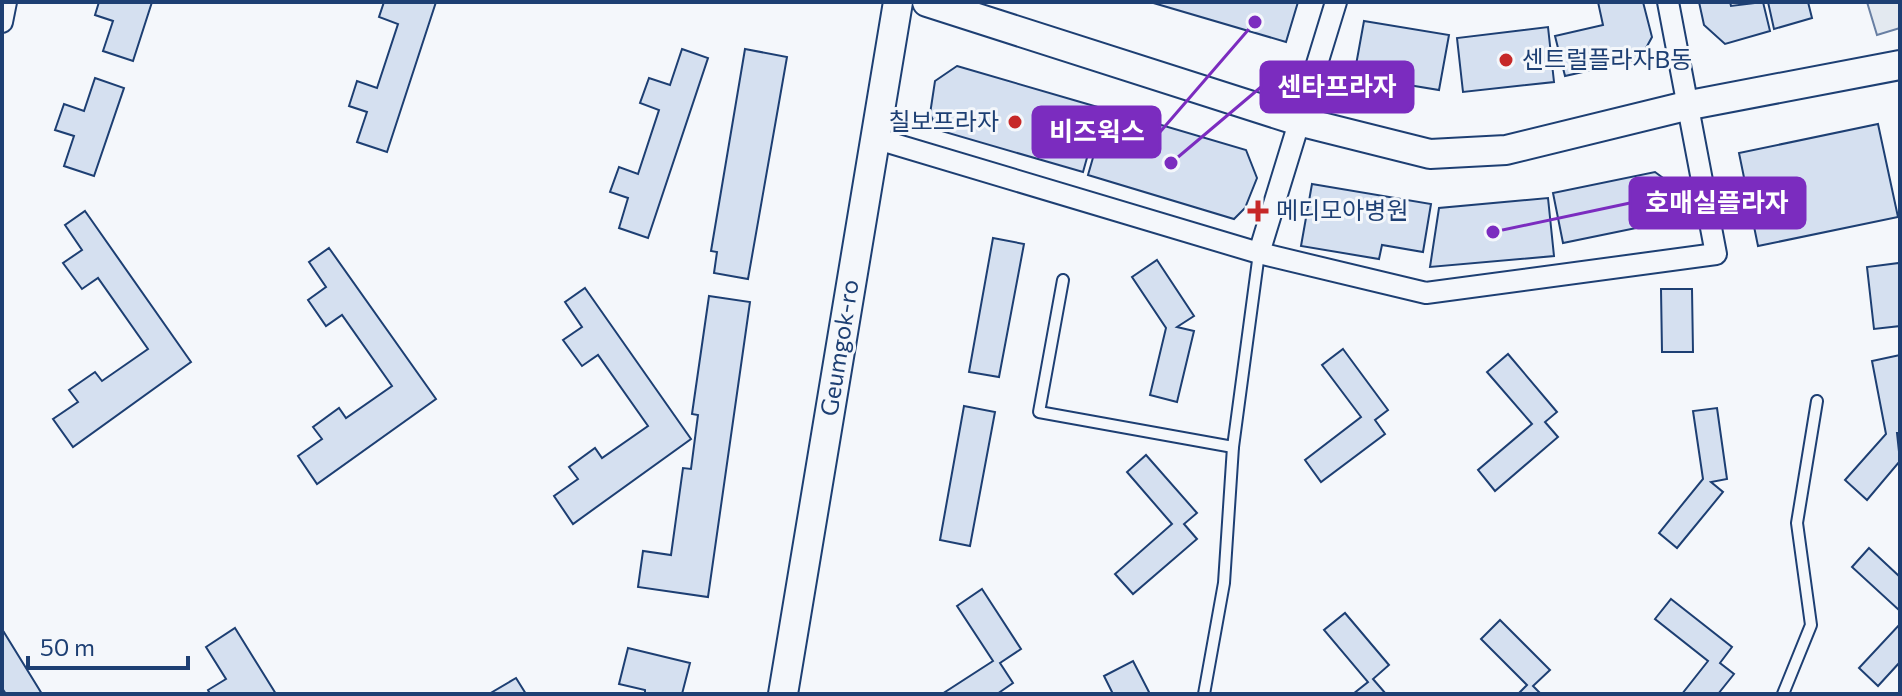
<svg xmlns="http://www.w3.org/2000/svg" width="1902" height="696" viewBox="0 0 1902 696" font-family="Commissioner,'Noto Sans KR',sans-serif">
<rect width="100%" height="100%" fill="#f4f7fb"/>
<!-- green -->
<path fill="#e3e9f0" stroke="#687fa3" stroke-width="2" d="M1867 2H1900V28L1877 35Z"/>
<!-- building -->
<g fill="#d5e0f0" stroke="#1d3f73" stroke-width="2">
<path d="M99 2H152L133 61 103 51 113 21 95 15Z"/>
<path d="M384 2H436L387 152 357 142 367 112 349 106 357 81 377 88 398 24 379 17Z"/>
<path d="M1150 2H1298L1286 42Z"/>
<path d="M1598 2H1643L1652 37 1640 59 1565 76 1555 36 1603 25Z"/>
<path d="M1699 2H1730L1731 6 1763 2 1770 31 1725 44 1704 25Z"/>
<path d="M1768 2H1808L1812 18 1774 29Z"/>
<path d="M1364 21 1449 35 1439 90 1354 76Z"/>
<path d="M1548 27 1554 82 1463 92 1457 38Z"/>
<path d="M682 49 708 58 648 238 619 228 628 198 610 192 619 167 638 174 659 110 640 103 649 78 670 85Z"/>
<path d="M745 49 787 57 748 279 714 273 717 252 711 251Z"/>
<path d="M957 66 1101 108 1083 172 938 130 930 114 935 81Z"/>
<path d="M95 78 124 88 94 176 64 166 74 136 55 130 64 104 84 111Z"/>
<path d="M1107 109 1246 150 1257 178 1245 208 1234 219 1088 175Z"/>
<path d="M1878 124 1898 217 1758 246 1739 153Z"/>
<path d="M1655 172 1674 186 1680 219 1563 243 1553 193Z"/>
<path d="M1312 184 1431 204 1423 252 1382 245 1379 259 1301 246Z"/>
<path d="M1548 198 1554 256 1430 267 1439 208Z"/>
<path d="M85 211 191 362 73 447 53 419 78 402 69 390 95 372 102 381 148 349 98 278 82 289 63 263 82 250 65 225Z"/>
<path d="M993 238 1024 244 999 377 969 372Z"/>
<path d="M329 248 436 399 317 484 298 456 322 439 313 427 339 408 346 418 392 386 342 315 326 326 308 300 326 287 309 262Z"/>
<path d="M1157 260 1194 316 1177 327 1194 331 1177 402 1150 395 1166 328 1132 277Z"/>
<path d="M1899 263 1900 326 1874 329 1867 267Z"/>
<path d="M585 288 691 439 573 524 554 496 578 479 569 467 595 448 602 458 648 426 598 355 582 366 563 340 582 327 565 302Z"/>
<path d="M1661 289H1692L1693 352H1662Z"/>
<path d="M709 296 750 302 708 597 638 587 643 551 671 555 683 468 691 469 698 415 692 414Z"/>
<path d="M1343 349 1388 410 1375 420 1385 434 1321 482 1305 460 1361 417 1322 365Z"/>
<path d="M1508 354 1557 412 1545 422 1558 437 1495 491 1478 470 1532 424 1487 372Z"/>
<path d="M1900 355V433H1897L1900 461 1867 500 1845 480 1886 434 1872 361Z"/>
<path d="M964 406 995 412 970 546 940 540Z"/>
<path d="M1717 408 1727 479 1711 482 1723 492 1677 548 1659 533 1703 479 1693 411Z"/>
<path d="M1146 455 1197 513 1184 524 1197 539 1133 594 1115 574 1172 524 1127 472Z"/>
<path d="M1869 548 1900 577V611L1852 567Z"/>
<path d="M982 589 1021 649 1000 663 1013 683 997 694H942L993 661 957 606Z"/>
<path d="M1671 599 1732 647 1720 663 1734 674 1718 694H1682L1708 661 1655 619Z"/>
<path d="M1345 613 1389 665 1373 679 1386 694H1353L1368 682 1324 630Z"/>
<path d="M1500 620 1550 670 1533 686 1541 694H1518L1527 685 1481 639Z"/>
<path d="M1900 624V662L1878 686 1859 668Z"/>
<path d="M235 628 276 694H210L208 690 226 679 206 647Z"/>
<path d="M2 629 42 694H6L2 688Z"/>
<path d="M628 648 690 663 682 694H645V690L619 684Z"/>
<path d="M1133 661 1150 694H1113L1104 676Z"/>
<path d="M516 678 526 694H489Z"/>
</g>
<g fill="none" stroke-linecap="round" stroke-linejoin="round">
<defs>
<g id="lane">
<path d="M1063 280 1039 412 1233 447"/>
<path d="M1204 694 1224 583 1233 447 1259 253"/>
<path d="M1783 694 1811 625 1797 523 1817 401"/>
</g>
<g id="street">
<path d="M2 22 6 2"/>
<path d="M874 138 1259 253 1426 293 1716 254 1668 2"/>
<path d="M1259 253 1336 2"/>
</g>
<g id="secondary">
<path d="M927 2 1302 122 1430 154 1506 150 1690 105 1900 65"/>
<path d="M783 694 898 2"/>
</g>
</defs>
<!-- lane casing -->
<use href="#lane" stroke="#1d3f73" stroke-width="14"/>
<!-- street casing -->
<use href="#street" stroke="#1d3f73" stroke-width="24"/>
<!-- secondary casing -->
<use href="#secondary" stroke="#1d3f73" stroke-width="32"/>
<!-- lane -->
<use href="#lane" stroke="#f4f7fb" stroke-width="10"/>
<!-- street -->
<use href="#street" stroke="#f4f7fb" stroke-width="20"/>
<!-- secondary -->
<use href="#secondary" stroke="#f4f7fb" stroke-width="28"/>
</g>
<!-- markers -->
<g fill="#c62828" stroke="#f4f7fb" stroke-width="3">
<circle cx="1506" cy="60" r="8"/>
<circle cx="1015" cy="122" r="8"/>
<path d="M1254 199h8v8h8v8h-8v8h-8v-8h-8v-8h8z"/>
</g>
<g text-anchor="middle" stroke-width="6" stroke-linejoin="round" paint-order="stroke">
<!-- poi labels -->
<g font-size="24" fill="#1d3f73" stroke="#f4f7fb" text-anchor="start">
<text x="1522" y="68">센트럴플라자B동</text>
<text x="999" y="130" text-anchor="end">칠보프라자</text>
<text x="1276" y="219">메디모아병원</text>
</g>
<!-- street labels -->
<g font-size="24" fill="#1d3f73" stroke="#f4f7fb">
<text transform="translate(840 348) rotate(-81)" y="8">Geumgok-ro</text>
</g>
</g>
<!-- callouts -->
<path fill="none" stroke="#7b2cbf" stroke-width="3" d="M1171 163L1261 87M1255 22L1160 132M1493 232L1630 203"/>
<g fill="#7b2cbf" stroke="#f4f7fb" stroke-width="3">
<circle cx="1171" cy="163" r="8"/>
<circle cx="1255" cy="22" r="8"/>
<circle cx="1493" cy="232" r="8"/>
</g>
<g fill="#7b2cbf" stroke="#7b2cbf" stroke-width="3">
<rect x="1261" y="62" width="152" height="50" rx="8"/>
<rect x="1033" y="107" width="127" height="50" rx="8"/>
<rect x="1630" y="178" width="175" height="50" rx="8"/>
</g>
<g font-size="26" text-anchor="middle" font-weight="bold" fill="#fff">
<text x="1337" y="96">센타프라자</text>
<text x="1097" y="141">비즈윅스</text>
<text x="1717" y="212">호매실플라자</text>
</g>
<!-- border -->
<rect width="1902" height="696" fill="none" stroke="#1d3f73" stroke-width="8"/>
<!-- scale -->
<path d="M28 656v12h160v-12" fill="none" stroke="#1d3f73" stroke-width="4"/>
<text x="40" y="656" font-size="24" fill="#1d3f73" stroke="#f4f7fb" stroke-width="6" paint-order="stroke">50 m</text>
</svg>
